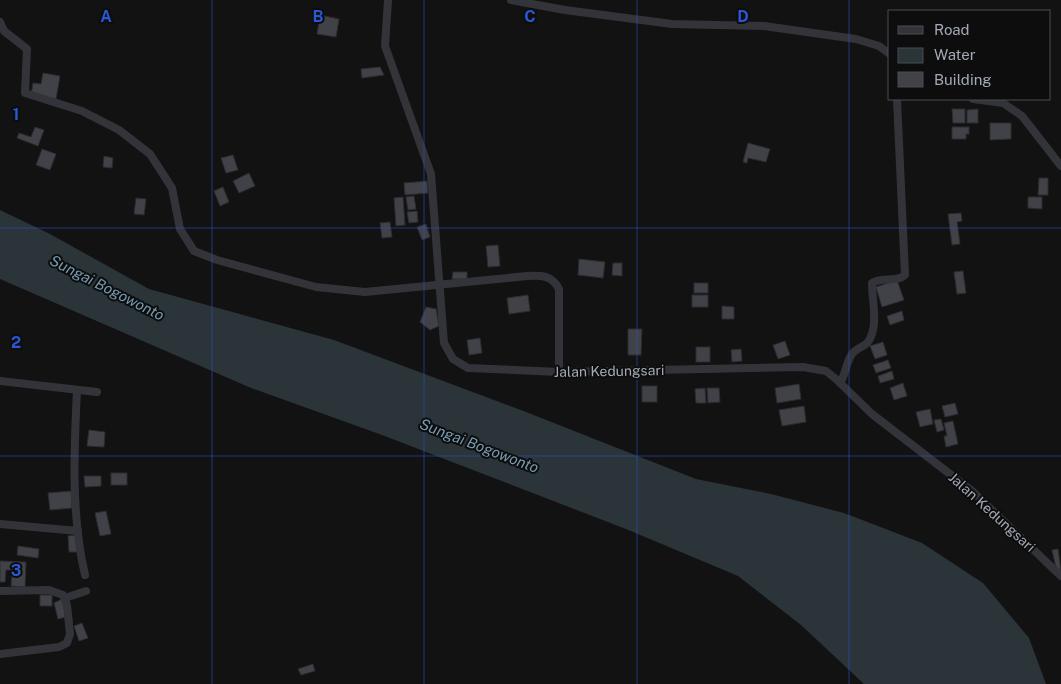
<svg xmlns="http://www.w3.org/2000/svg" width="1061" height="684" viewBox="0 0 1061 684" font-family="'Public Sans',sans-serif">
<rect width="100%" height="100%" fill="#121213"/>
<!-- water -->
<path fill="#2a3439" d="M0 210 50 234 149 289 334 340 521 410 696 479 771 494 844 513 922 543 983 583 1029 638 1046 684H864L801 625 738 576 626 529 382 435 251 388 0 279Z"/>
<!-- building -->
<g fill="#414247" stroke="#2c2c30">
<path d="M320 15 339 19 336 37 317 34Z"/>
<path d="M380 67 384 75 362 78 361 69Z"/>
<path d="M43 73 60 76 56 99 31 95 33 83 41 84Z"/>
<path d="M952 109H965V123H953Z"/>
<path d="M978 109V123H967V110Z"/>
<path d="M990 123H1011V139L990 140Z"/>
<path d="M35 127 44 130 38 146 17 138 19 133 31 137Z"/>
<path d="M952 127H969V134H966V139H952Z"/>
<path d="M748 143 770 149 766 162 748 158 747 163 743 162Z"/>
<path d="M42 149 56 154 50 170 36 165Z"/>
<path d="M233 155 238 170 226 173 221 158Z"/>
<path d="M104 156 113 158 112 168 103 167Z"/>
<path d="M249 173 255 186 239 193 233 181Z"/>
<path d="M1039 178H1048V195H1038Z"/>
<path d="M427 181 428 193 405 195 404 183Z"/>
<path d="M223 187 229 202 220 206 214 191Z"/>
<path d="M414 196 416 209 408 210 406 197Z"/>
<path d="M403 197 405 225 396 226 394 198Z"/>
<path d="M1028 197H1042V209L1028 208Z"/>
<path d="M136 198 146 199 144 215 134 214Z"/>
<path d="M417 211 418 222 409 223 407 212Z"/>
<path d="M961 213 962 221 957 222 960 244 952 245 948 214Z"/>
<path d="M390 222 392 237 382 238 380 223Z"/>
<path d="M426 224 430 237 422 240 417 227Z"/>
<path d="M498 245 500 266 488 267 486 246Z"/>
<path d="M579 259 605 262 603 278 578 275Z"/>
<path d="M613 263H622V276L612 275Z"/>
<path d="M963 271 966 293 957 294 954 272Z"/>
<path d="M453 272H467V279H452Z"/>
<path d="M897 280 904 300 882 307 876 287Z"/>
<rect x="694" y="283" width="14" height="10"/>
<path d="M528 295 530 311 509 314 507 298Z"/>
<rect x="692" y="295" width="16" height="12"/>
<path d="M722 306 734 307V319H722Z"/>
<path d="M426 307 436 309 439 326 430 330 420 322Z"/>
<path d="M902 311 904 320 890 325 887 316Z"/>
<path d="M628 329H642L641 355H628Z"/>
<path d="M480 338 482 353 469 355 467 340Z"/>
<path d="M785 341 790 355 778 359 773 345Z"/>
<path d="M883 342 887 355 875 359 870 346Z"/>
<rect x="696" y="347" width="14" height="15"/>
<path d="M741 349 742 361 732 362 731 350Z"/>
<path d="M888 360 891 368 876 373 873 365Z"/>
<path d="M892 371 894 379 880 383 878 376Z"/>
<path d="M903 383 907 396 894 400 890 388Z"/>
<path d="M799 384 801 399 777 403 775 388Z"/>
<rect x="642" y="386" width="15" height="16"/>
<path d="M705 388 706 403H696L695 389Z"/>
<path d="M707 388H719L720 402 708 403Z"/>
<path d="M955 403 958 414 945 417 942 406Z"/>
<path d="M804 406 806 422 782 426 779 410Z"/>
<path d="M930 409 933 424 920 427 916 412Z"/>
<path d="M941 419 944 430 937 432 934 420Z"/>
<path d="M953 421 958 444 946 447 944 436H947L944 423Z"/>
<path d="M89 430 105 432 104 447 87 446Z"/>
<rect x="111" y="473" width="16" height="12"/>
<path d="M84 476H101V486L85 487Z"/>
<path d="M71 491 72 508 50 510 48 493Z"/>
<path d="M106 511 111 534 100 536 95 513Z"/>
<path d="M76 535 77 552H69L68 536Z"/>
<path d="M18 546 39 549 38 558 17 555Z"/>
<path d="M1058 549 1061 571 1057 572 1052 550Z"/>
<path d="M0 561 26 562 25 587 11 586 12 570H6L5 582H0Z"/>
<rect x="40" y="595" width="12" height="11"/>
<path d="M62 599 66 617 58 619 54 603Z"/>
<path d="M82 623 88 638 79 641 74 626Z"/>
<path d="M313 664 315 671 301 675 298 669Z"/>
</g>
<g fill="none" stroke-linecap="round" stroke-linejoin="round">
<!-- street -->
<g stroke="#333439" stroke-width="8">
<path d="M388 0 385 46 431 174 444 343 453 359 468 368 559 372 803 367 826 371 836 379 872 414 972 491 1061 576"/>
<path d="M511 0 565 10 672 24 764 26 856 39 879 46 890 54"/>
<path d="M0 22 4 31 27 49 25 93 82 111 119 130 150 154 172 188 180 229 194 251 217 260 316 287 365 292 527 276C541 275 552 275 559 289V372"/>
<path d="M973 99 1003 103 1022 116 1061 166"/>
<path d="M0 381 97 392"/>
<path d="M840 383C846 374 846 362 852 354 856 348 864 347 868 342 879 326 872 301 872 283 882 276 897 283 905 275L897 99"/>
<path d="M77 390C74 451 71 515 85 575"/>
<path d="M0 524 78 531"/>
<path d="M0 591 49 590 63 595 67 605 70 634 67 643 59 647 0 654"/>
<path d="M65 598 86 591"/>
</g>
</g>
<!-- grid -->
<path fill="none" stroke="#2a57d4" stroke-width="1" stroke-opacity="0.55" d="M212 0V684M424 0V684M637 0V684M849 0V684M0 228H1061M0 456H1061"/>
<g text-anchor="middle" stroke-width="4" stroke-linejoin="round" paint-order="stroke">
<!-- street labels -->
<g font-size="14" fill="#a3aab5" stroke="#0d0d0e">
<text transform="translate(609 371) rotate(-1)" y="5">Jalan Kedungsari</text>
<text transform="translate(992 512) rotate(42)" y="5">Jalan Kedungsari</text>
</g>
<!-- water labels -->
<g font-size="15" font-style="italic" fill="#779bb2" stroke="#0d0d0e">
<text transform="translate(107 288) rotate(27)" y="5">Sungai Bogowonto</text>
<text transform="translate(479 446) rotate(21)" y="5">Sungai Bogowonto</text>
</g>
</g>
<g font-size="16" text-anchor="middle" font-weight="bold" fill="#2a57d4" stroke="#0d0d0e" stroke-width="4" stroke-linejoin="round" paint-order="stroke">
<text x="106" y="22">A</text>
<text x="318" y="22">B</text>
<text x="530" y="22">C</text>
<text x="743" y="22">D</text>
<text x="16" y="120">1</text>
<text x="16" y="348">2</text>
<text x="16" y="576">3</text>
</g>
<!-- legend -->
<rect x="888" y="10" width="162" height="90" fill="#0d0d0e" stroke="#494c51"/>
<rect x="898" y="26" width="25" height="8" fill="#333439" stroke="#494c51"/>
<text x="934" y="35" font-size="15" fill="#a3aab5">Road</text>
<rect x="898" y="48" width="25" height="15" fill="#2a3439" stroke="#494c51"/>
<text x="934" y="60" font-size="15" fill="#a3aab5">Water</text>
<rect x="898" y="72" width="25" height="15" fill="#414247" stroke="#494c51"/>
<text x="934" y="85" font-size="15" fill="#a3aab5">Building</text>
</svg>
